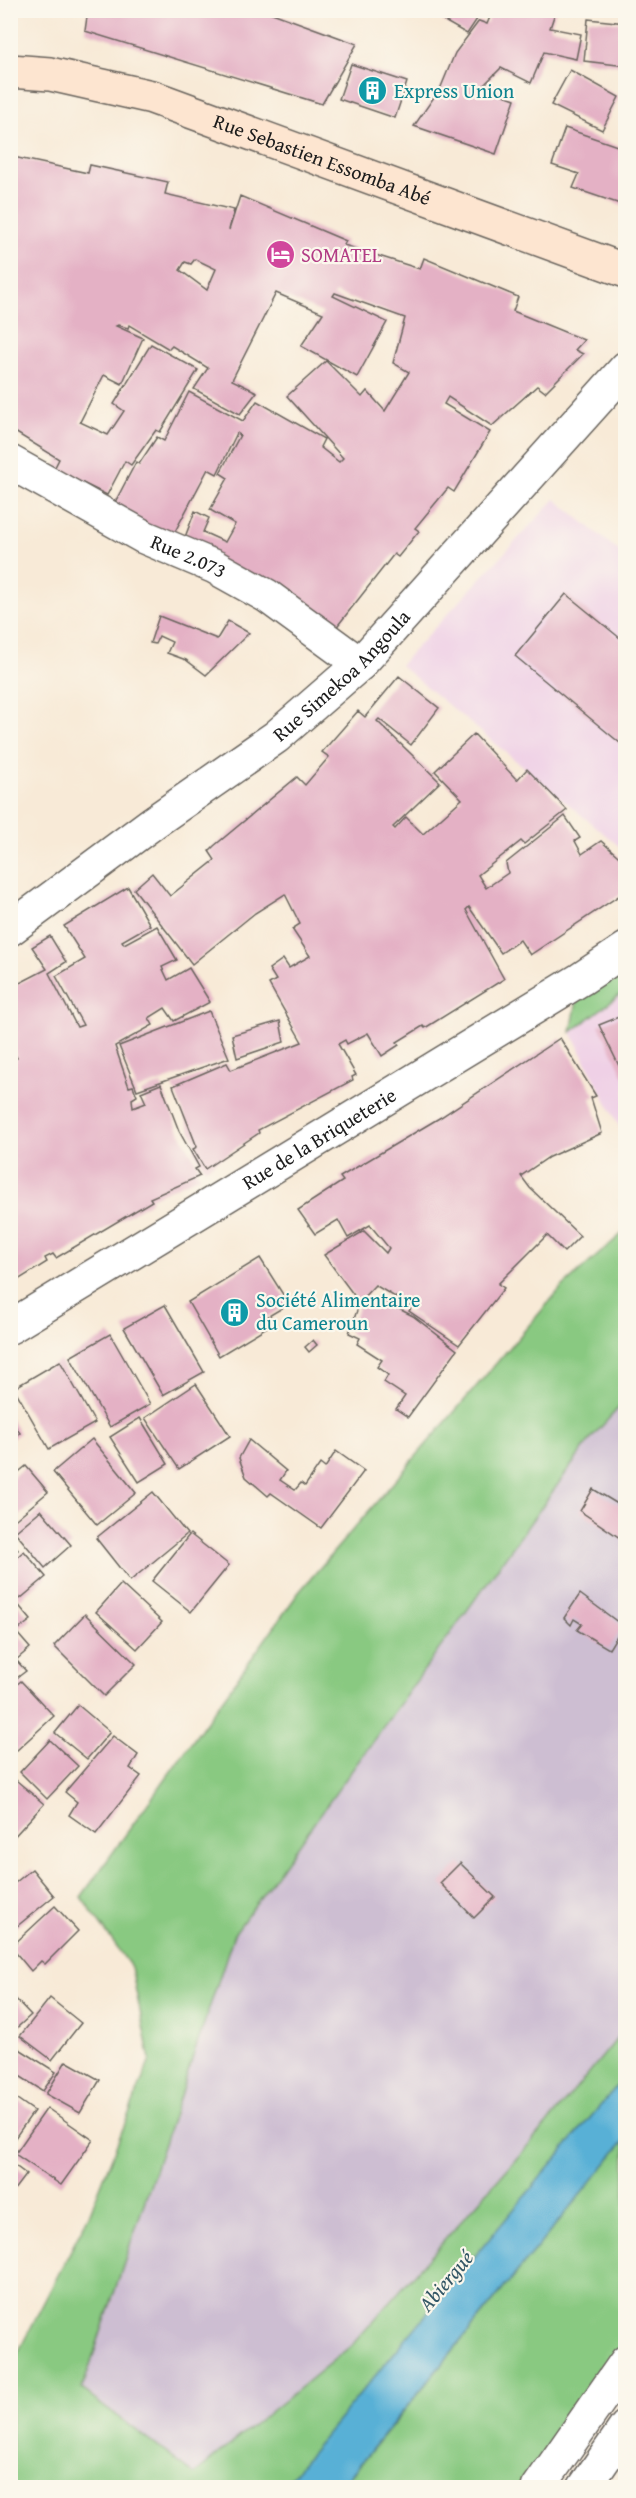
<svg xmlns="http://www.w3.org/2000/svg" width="636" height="2498" viewBox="0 0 636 2498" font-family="'Gentium Book Plus',serif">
<rect width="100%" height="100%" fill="#fbf7ec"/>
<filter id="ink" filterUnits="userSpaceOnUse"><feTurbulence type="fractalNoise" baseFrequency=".0167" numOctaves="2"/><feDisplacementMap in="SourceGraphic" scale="12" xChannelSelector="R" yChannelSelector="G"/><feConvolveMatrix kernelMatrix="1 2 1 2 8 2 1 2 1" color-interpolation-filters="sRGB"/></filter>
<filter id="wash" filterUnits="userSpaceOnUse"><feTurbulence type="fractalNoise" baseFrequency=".008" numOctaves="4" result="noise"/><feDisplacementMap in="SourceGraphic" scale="24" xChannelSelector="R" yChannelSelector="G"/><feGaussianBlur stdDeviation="1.35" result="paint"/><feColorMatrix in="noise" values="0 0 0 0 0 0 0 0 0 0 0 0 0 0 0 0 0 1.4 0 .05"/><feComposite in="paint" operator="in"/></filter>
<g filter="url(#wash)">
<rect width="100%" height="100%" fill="#f8ead7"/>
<!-- built -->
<g fill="#efd0e6">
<path d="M555 499 625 556V851L400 665Z"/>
<path d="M625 991V1138L571 1032Z"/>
</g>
<!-- industrial -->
<path fill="#cdbed2" d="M625 1401V2029L546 2125 352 2345 194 2474 82 2388 234 1934 592 1437Z"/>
<!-- green -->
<g fill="#89c981" stroke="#52724e" stroke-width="1.5">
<path d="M625 949V991L571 1032 581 979Z"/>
<path d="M625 1231V1401L592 1437 234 1934 82 2389 194 2474 352 2345 546 2125 625 2029V2076L291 2477 275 2488H11V2366L89 2215 150 2060 131 1967 81 1897 299 1592 562 1287Z"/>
<path d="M625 2140V2362L538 2487 341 2488Z"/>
</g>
<!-- water -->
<path fill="#59b0d6" stroke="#3a6679" stroke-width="1.5" d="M625 2076V2140L341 2487H275L291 2477Z"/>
<g id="blocks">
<!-- building -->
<g fill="#e4b1c5" fill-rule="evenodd">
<path d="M88 10H264L357 44 322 104 85 31Z"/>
<path d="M425 10H483L467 34Z"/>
<path d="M493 10H556L550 28 581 34 576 59 544 52 531 83 501 68 482 87 515 99 496 154 414 126 441 87 455 53 479 21 487 24Z"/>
<path d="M588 19 626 23V66L584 61Z"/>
<path d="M351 64 407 82 395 118 339 99Z"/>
<path d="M570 70 619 97 602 130 551 105Z"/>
<path d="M565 128 626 149V206L573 188 579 174 552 165Z"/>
<path d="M10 152H14L13 157 88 173 90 165 168 182 165 194 234 210 229 230 240 196 346 241 344 245 420 269 424 258 518 297 513 311 584 340 575 350 583 354 545 392 537 386 492 426 448 397 444 404 490 432 454 492 448 488 415 528 419 531 398 557 394 554 335 629 182 545 195 511 209 518 203 532 225 542 235 524 210 510 228 478 220 473 240 435 237 433 217 474 208 469 170 541 112 508 136 462 139 464 157 437 164 441 189 392 243 421 257 401 324 439 320 447 339 462 343 458 287 396 326 361 362 397 367 391 385 411 409 372 393 363 405 318 335 293 333 296 387 322 357 377 301 346 323 313 276 293 232 380 257 392 240 414 194 389 208 368 172 346 169 349 129 325 128 328 118 325 116 326 143 338 122 384 104 375 80 422 108 435 124 411 114 404 151 344 198 370 160 432 156 430 131 465 125 461 107 495 54 469 59 459 10 429ZM195 259 216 269 207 290 180 270 185 262 191 264Z"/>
<path d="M566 594 626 643V748L515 656Z"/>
<path d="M159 616 217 639 228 621 249 633 206 675 186 660 167 653 172 642 159 636 155 644 150 643Z"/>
<path d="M399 676 439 708 411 745 379 719 377 721 440 782 393 827 395 829 406 817 423 834 462 799 435 771 474 734 517 780 527 769 567 810 524 844 521 841 478 875 486 888 508 873 506 863 565 816 580 838 575 841 582 854 601 841 626 863V891L530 955 520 940 501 953 469 907 466 910 504 979 425 1028 423 1026 397 1042 399 1045 382 1056 368 1033 347 1044 345 1040 338 1044 356 1075 352 1077 353 1080 258 1130 259 1133 205 1169 193 1149 197 1147 173 1086 227 1063 231 1070 302 1042 269 984 276 980 269 969 283 959 289 968 310 956 292 929 300 924 285 894 255 913 192 964 134 889 152 873 170 896 215 860 209 851 214 846 297 777 305 785 329 757 322 752 358 711 365 717Z"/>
<path d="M128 887 150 925 122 941 124 944 157 926 177 960 162 967 168 980 189 968 210 1002 174 1021 165 1008 149 1018 153 1025 115 1046 129 1087 133 1086 137 1096 132 1099 133 1108 146 1103 141 1092 161 1084 179 1131 199 1167 195 1169 200 1176 150 1198 152 1201 56 1258 53 1254 45 1258 47 1262 10 1285V1061L17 1058 10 1045V988L47 969 32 947 50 936 66 962 49 973 77 1027 83 1025 56 976 85 959 64 926Z"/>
<path d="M209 1011 229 1058 137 1090 119 1046Z"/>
<path d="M626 1014V1080L599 1025Z"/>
<path d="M280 1021 284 1042 237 1058 232 1035Z"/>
<path d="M560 1038 596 1096 591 1098 602 1133 549 1157 521 1176 530 1188 580 1236 564 1252 547 1235 498 1284 504 1288 459 1345 409 1311 412 1307 375 1285 359 1302 324 1255 364 1231 386 1253 389 1248 370 1225 348 1238 338 1220 315 1234 298 1210 343 1181 340 1177 441 1117Z"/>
<path d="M260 1258 289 1304 262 1320 267 1327 219 1356 188 1302Z"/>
<path d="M377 1298 413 1316 457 1350 408 1417 396 1409 405 1396 384 1382 388 1375 377 1367 382 1360 357 1344 360 1338 349 1333 360 1302 373 1307Z"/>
<path d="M165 1305 204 1372 163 1395 124 1328Z"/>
<path d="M110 1334 150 1404 110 1427 70 1357Z"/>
<path d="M313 1340 317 1345 309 1352 305 1347Z"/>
<path d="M60 1361 95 1423 49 1449 14 1388Z"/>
<path d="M196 1384 230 1436 179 1469 145 1418Z"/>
<path d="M140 1418 168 1464 139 1482 110 1437Z"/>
<path d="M10 1419 20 1433 10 1440Z"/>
<path d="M92 1439 136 1493 97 1525 53 1472Z"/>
<path d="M249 1440 286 1471 280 1480 295 1490 301 1483 305 1486 320 1464 325 1468 336 1451 364 1471 321 1528 271 1493 268 1496 246 1477 239 1458Z"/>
<path d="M26 1466 48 1492 10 1524V1479Z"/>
<path d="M593 1489 626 1509V1542L580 1511Z"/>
<path d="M153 1492 187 1534 130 1581 96 1538Z"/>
<path d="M41 1510 71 1545 45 1568 15 1532Z"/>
<path d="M190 1534 229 1565 191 1612 152 1581Z"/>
<path d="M10 1541 18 1550 10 1556Z"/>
<path d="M24 1551 46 1577 20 1599 10 1589V1563Z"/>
<path d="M121 1584 162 1622 137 1649 96 1612Z"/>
<path d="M580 1594 623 1626 609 1649 577 1630 582 1624 574 1619 571 1625 564 1618Z"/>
<path d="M10 1595 31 1620 19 1629 10 1619Z"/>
<path d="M85 1614 136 1664 104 1696 54 1646Z"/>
<path d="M10 1625 30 1648 16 1660 26 1671 10 1683Z"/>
<path d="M21 1681 54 1716 16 1751 10 1745V1690Z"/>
<path d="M78 1705 110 1732 87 1759 55 1733Z"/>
<path d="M113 1736 138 1755 130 1768 141 1776 96 1834 69 1815 77 1802 65 1792Z"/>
<path d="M50 1740 78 1766 47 1799 20 1772Z"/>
<path d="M10 1775 44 1804 10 1841Z"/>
<path d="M460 1863 495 1897 474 1918 440 1883Z"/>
<path d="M32 1869 54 1896 10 1932V1887Z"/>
<path d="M55 1906 78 1931 45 1964 41 1961 31 1971 11 1947Z"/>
<path d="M10 1993 31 2015 10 2034Z"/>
<path d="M50 1998 81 2023 52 2060 20 2036Z"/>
<path d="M10 2043 56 2072 43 2091 10 2070Z"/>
<path d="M66 2061 100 2080 80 2113 46 2094Z"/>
<path d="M10 2094 34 2111 10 2145Z"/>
<path d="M47 2108 93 2140 61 2185 15 2154Z"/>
<path d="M10 2162 26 2174 10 2195Z"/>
</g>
</g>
</g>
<g filter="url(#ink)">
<use href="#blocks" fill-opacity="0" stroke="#69645d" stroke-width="1.5"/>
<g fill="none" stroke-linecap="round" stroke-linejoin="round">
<defs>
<g id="minor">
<path id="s1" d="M10 462 144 537 215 567 267 596 360 664"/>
<path id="s2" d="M10 1327 581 979 626 949"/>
</g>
<g id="tertiary">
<path id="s3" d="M10 929 154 822 276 737 360 664 626 368"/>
<path d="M538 2488 626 2362"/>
<path d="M584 2488 626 2427"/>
</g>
<g id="secondary">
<path id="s4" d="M10 71 50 74 152 97 626 271"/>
</g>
</defs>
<!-- minor casing -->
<use href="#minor" stroke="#69645d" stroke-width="36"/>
<!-- tertiary casing -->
<use href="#tertiary" stroke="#69645d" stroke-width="36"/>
<!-- secondary casing -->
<use href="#secondary" stroke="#69645d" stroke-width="36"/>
<!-- minor -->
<use href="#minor" stroke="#fff" stroke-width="33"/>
<!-- tertiary -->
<use href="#tertiary" stroke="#fff" stroke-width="33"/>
<!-- secondary -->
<use href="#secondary" stroke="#fde5d0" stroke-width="33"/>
</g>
</g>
<!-- icons -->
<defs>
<symbol id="building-disc" viewBox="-11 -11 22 22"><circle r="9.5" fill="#0f9aa8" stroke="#fbf7ec"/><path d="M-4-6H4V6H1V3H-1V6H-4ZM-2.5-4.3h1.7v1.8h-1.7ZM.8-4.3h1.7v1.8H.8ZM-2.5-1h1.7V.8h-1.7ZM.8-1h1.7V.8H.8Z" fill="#fff"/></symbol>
<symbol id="hotel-disc" viewBox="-11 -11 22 22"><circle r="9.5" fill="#d1479c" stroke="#fbf7ec"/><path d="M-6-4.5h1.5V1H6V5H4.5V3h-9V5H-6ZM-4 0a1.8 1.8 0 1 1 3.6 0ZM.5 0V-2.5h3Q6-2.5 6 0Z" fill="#fff"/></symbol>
</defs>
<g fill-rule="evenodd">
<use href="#building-disc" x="356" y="74" width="33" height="33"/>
<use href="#hotel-disc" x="264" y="238" width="33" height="33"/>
<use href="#building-disc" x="218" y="1296" width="33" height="33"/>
</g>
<g text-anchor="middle" stroke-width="4.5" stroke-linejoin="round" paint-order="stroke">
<!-- culture labels -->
<g font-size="20" fill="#0d838f" stroke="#fbf7ec" text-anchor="start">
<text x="394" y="98">Express Union</text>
<text x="256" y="1307">Société Alimentaire<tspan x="256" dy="23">du Cameroun</tspan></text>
</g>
<!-- street labels -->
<g font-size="20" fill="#1c1c1c" stroke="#fbf7ec">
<text dy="7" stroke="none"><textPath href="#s4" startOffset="326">Rue Sebastien Essomba Abé</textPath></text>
<text dy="7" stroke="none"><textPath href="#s1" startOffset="202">Rue 2.073</textPath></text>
<text dy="7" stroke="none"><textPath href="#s3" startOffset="418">Rue Simekoa Angoula</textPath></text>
<text dy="7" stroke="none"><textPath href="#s2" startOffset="362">Rue de la Briqueterie</textPath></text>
</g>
<!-- hotel labels -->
<g font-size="20" fill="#b23c85" stroke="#fbf7ec" text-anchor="start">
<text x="301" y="262">SOMATEL</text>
</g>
<!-- water labels -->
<g font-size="21" font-style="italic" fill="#345766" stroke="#fbf7ec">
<text transform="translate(446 2281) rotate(-50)" y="7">Abiergué</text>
</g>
</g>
<!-- margin -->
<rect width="636" height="2498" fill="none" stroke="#fbf7ec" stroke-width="36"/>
</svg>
